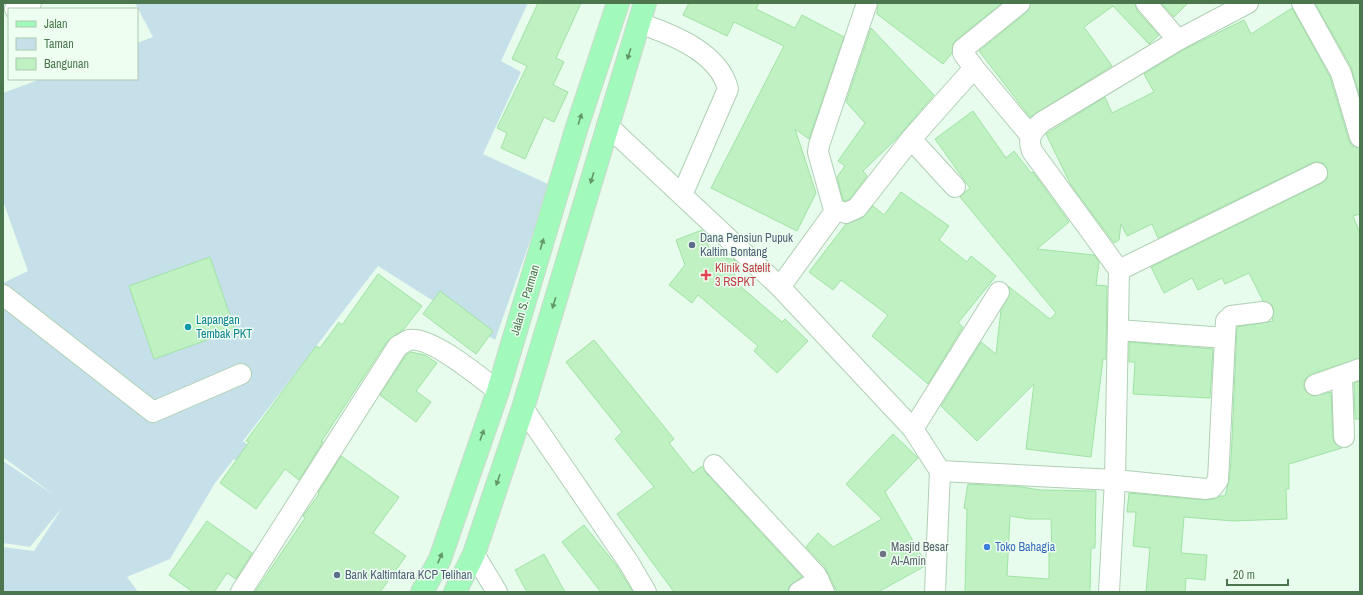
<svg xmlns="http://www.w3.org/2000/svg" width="1363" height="595" viewBox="0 0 1363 595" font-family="'Archivo Narrow',sans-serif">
<rect width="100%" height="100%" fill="#e7fced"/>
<!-- green -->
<path fill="#c6e0ea" d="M135 3H528L501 61 521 72 483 154 550 185 495 340 378 266 243 441 264 457 253 472 234 459 215 483 170 559 127 577 138 592H3V547L34 551 62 508 30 547 3 543V461L54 495 3 457V283L28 271 3 201V93L41 79H137V43L153 37Z"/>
<!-- building -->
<g fill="#bff1c3" stroke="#a0e3a4" fill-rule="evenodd">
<path d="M538 3H581L556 58 564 62 553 85 568 92 554 122 544 117 525 159 501 148 507 133 497 128 527 66 512 59Z"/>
<path d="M689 3H759L756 9 795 28 802 15 844 37 809 139 795 129 816 193 797 231 711 188 784 46 734 22 727 36 683 15Z"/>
<path d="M878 3H1002L956 40 953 44 952 53 943 64 877 14Z"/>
<path d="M1031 3H1135L1137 11 1159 35 1149 44 1113 6 1084 27 1112 66 1030 117 979 51 1027 12Z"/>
<path d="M1161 3H1188L1174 17Z"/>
<path d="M1315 3H1360V97L1351 67Z"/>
<path d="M1292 8 1330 77 1349 141 1352 146 1360 148V214L1353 216 1360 233V358L1311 374 1306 378 1304 383V389L1313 396 1331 392 1333 438 1334 443 1342 448 1289 464V489H1286L1287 519 1233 521 1184 517 1181 553 1207 555 1205 580 1186 578 1185 592H1146L1150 548 1133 546 1136 512H1127L1129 493 1205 500 1214 499 1220 496H1225L1229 481 1231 462 1237 327 1273 321 1272 318 1274 311 1272 305 1263 301 1249 273 1225 284 1222 278 1198 290 1192 278 1164 293 1151 267 1322 183 1327 179V168L1323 163 1317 162 1312 163 1158 238 1152 224 1127 236 1121 224 1119 240 1114 243 1071 185 1046 134 1105 97 1112 113 1154 92 1144 74 1183 50 1244 20 1251 34Z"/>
<path d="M871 28 934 95 897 138 863 171 867 176 850 199 845 201 843 200 837 177 845 166 838 161 865 123 846 102Z"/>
<path d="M973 111 1006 158 1014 151 1031 173 1033 172 1069 222 1037 249 1094 255 1099 262 1096 285 1107 286 1106 359H1103L1091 457 1026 449 1034 384 977 441 941 406 981 342 996 354 1001 310 1010 293 1008 286 1050 319 1056 313 960 197 970 188 935 139Z"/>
<path d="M901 192 949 226 939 240 967 262 971 256 996 276 958 323 963 327 928 384 872 336 888 315 841 280 833 290 809 272 846 224 862 218 873 206 884 215Z"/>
<path d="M702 230 712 255 735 260 738 263 733 280 782 322 785 319 808 341 777 373 754 351 758 346 698 295 692 303 669 285 685 265 676 240Z"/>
<path d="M210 257 235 330 154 359 129 286Z"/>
<path d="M378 274 422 306 404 329 388 340 321 442H323L299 480 285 469 256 509 220 483 249 442 246 441 316 346 320 348 339 322 342 325Z"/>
<path d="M440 291 493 331 476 354 423 314Z"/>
<path d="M594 340 674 439 669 443 693 473 702 466 706 473 802 577 789 586 788 592H674L617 514 654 487 615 439 622 432 566 362Z"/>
<path d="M1129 342 1213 349 1210 398 1133 394 1135 362H1129Z"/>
<path d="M411 352 425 355 437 363 416 391 431 402 416 422 380 395 406 355Z"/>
<path d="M1360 381V419H1355L1354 383Z"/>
<path d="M893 434 918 458 885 492 925 562V566L878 592H837L825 567 806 547 818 533 833 547 882 519 846 484Z"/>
<path d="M341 456 399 497 373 533 406 556 380 592H255L305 518 303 516 319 494 318 493Z"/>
<path d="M968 484 1022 487 1040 490 1096 491 1095 548H1091L1090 592H965L967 509 964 508ZM1010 516 1028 519H1051L1052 552H1049V579L1007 576Z"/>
<path d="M207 521 252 553 236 579 227 573 214 592H193L169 575Z"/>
<path d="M584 525 616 565 633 592H601L562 542Z"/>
<path d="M544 554 565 592H527L515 570Z"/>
</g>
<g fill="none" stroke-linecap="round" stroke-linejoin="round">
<defs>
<g id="minor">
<path d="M1146 3 1178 40"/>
<path d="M1302 3 1341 73 1360 137"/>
<path d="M15 9 31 3"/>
<path d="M639 23C671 34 719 52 728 89L682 195"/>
<path d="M974 68 1030 135"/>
<path d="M607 125 780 287 913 429 940 471 935 592"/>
<path d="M911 139 955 187"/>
<path d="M836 210 846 213 857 208 911 139 974 68 963 53V49L1020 3"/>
<path d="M1119 270 1317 173"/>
<path d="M780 287 836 210 833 206 818 152 819 145 867 3"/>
<path d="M3 295 153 412 241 374"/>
<path d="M1225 338 1226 321 1231 316 1263 312"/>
<path d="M1342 377 1344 437"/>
<path d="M1315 385 1360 369"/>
<path d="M523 408 629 563 646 592"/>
<path d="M913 429 999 292"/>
<path d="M714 465 816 575 824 592"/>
<path d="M940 471 1115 480 1206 489 1212 488 1218 480 1225 338 1118 330"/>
<path d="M474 554 497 592"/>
<path d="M241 592 398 346C402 344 406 341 409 340 430 335 481 378 498 391"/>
<path d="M799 592 819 580"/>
<path d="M1109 592 1115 480 1119 270 1032 151C1027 138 1032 131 1042 122L1178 40 1248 3"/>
</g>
<g id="major">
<path d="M422 592 440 559 498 391 576 130 618 3"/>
<path d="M455 592 474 554 523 408 645 3"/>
</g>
</defs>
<!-- minor casing -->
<use href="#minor" stroke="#b0d0b4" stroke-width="22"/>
<!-- major casing -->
<use href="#major" stroke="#cdd9cd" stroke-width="24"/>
<!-- minor -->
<use href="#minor" stroke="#fff" stroke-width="20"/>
<!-- major -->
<use href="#major" stroke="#a2f9bc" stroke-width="22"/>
</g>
<!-- one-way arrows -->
<defs><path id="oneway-solid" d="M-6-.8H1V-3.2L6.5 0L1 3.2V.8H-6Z"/></defs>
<g fill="#629769">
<use href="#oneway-solid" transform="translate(629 54) rotate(107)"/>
<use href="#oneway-solid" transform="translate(580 119) rotate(-72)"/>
<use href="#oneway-solid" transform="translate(592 178) rotate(107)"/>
<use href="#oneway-solid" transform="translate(542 244) rotate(-73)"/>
<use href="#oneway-solid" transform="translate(554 303) rotate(107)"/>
<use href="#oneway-solid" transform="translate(482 435) rotate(-70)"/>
<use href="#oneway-solid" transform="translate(498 480) rotate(109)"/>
<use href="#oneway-solid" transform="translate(440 558) rotate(-67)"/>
</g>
<!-- markers -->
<g fill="#5c6f8a" stroke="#eefff2" stroke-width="1.5">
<circle cx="692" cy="245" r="4"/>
<circle cx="337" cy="575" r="4"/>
</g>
<path fill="#e0444e" stroke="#eefff2" stroke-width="1.5" d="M704 269h4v4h4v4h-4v4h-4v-4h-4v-4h4z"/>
<circle fill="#0f9aa8" stroke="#eefff2" stroke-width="1.5" cx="188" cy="327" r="4"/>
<circle fill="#3f7fe0" stroke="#eefff2" stroke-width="1.5" cx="987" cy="547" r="4"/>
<circle fill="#6b7280" stroke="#eefff2" stroke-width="1.5" cx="883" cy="554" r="4"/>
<g text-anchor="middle" stroke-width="3" stroke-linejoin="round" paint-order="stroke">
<!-- service labels -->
<g font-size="12" fill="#4e5e75" stroke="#eefff2" text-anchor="start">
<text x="700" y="242">Dana Pensiun Pupuk<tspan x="700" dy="14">Kaltim Bontang</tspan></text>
<text x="345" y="579">Bank Kaltimtara KCP Telihan</text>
</g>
<!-- health labels -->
<g font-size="12" fill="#be3a42" stroke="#eefff2" text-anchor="start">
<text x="715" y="272">Klinik Satelit<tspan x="715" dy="14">3 RSPKT</tspan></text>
</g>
<!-- street labels -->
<g font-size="12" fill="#4c764d" stroke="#eefff2">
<text transform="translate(525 300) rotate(-73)" y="4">Jalan S. Parman</text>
</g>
<!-- culture labels -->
<g font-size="12" fill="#0d838f" stroke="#eefff2" text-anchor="start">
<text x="196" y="324">Lapangan<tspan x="196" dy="14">Tembak PKT</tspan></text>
</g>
<!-- worship labels -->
<g font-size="12" fill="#5b616d" stroke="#eefff2" text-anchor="start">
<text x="891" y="551">Masjid Besar<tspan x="891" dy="14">Al-Amin</tspan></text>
</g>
<!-- shop labels -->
<g font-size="12" fill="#366cbe" stroke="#eefff2" text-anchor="start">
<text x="995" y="551">Toko Bahagia</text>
</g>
</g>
<!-- border -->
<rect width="1363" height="595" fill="none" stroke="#4c764d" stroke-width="8"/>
<!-- legend -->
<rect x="8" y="8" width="130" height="72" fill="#eefff2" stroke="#adc8b0"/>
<rect x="16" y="21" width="20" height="6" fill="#a2f9bc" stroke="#adc8b0"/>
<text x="44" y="28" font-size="12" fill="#4c764d">Jalan</text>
<rect x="16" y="38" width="20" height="12" fill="#c6e0ea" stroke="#adc8b0"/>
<text x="44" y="48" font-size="12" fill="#4c764d">Taman</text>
<rect x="16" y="58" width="20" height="12" fill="#bff1c3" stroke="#adc8b0"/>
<text x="44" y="68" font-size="12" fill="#4c764d">Bangunan</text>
<!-- scale -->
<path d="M1227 579v6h61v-6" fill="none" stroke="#4c764d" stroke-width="2"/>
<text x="1233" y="579" font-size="12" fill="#4c764d" stroke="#eefff2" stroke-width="3" paint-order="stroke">20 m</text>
</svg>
